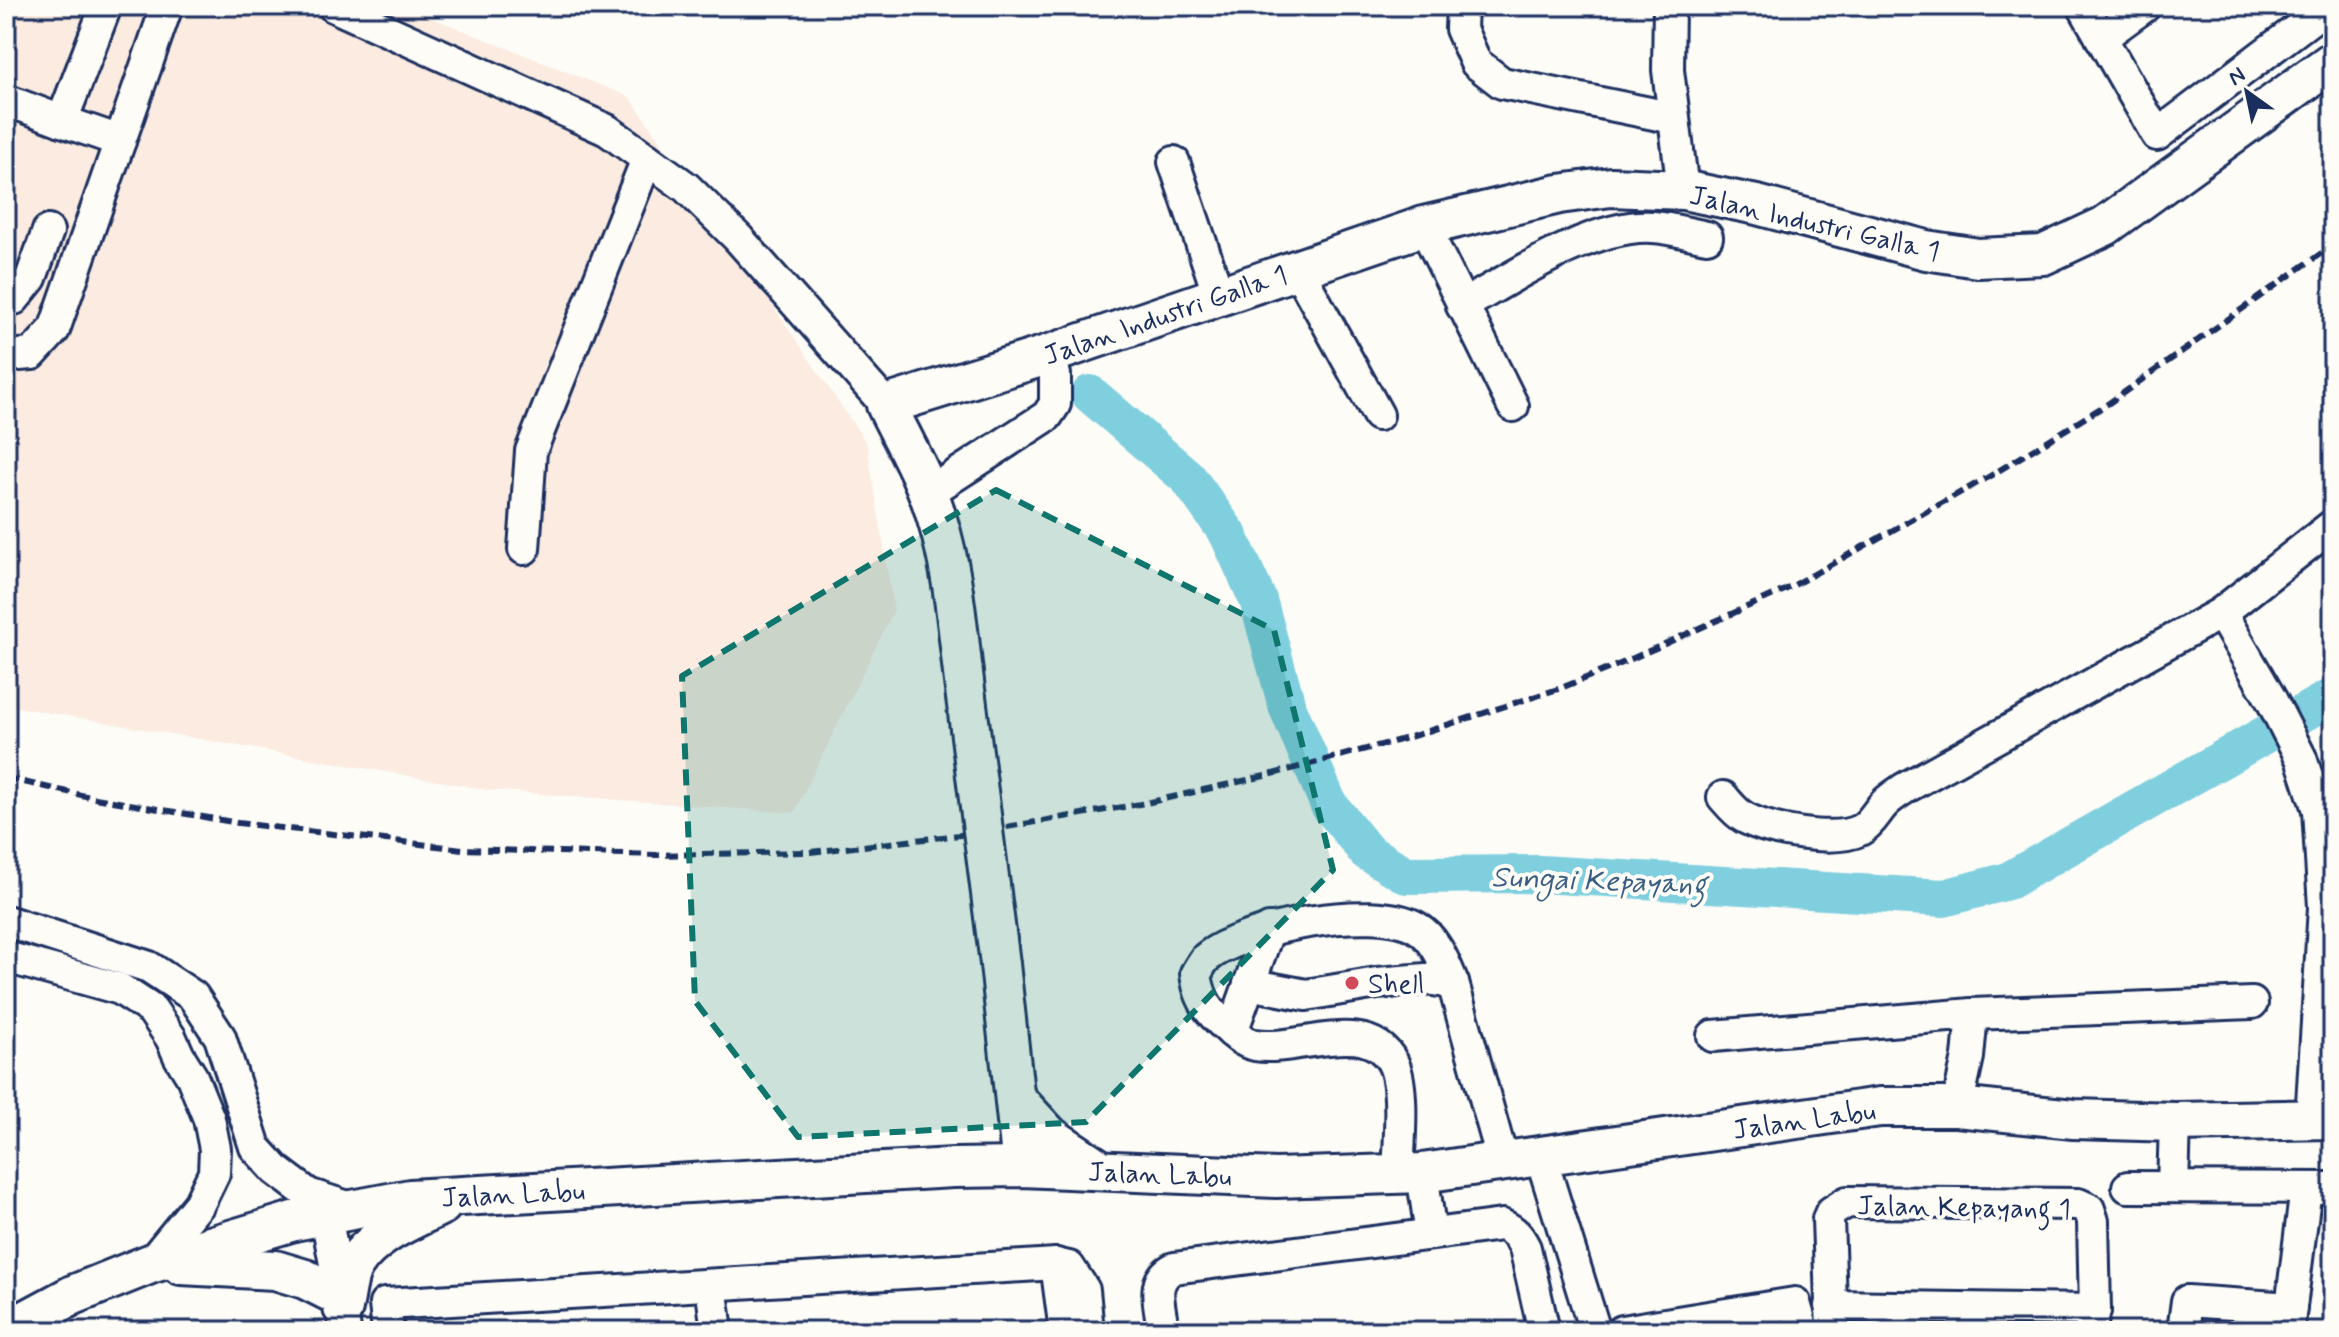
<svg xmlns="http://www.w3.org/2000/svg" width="2339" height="1337" viewBox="0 0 2339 1337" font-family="Mynerve,sans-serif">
<rect width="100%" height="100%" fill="#fdfcf7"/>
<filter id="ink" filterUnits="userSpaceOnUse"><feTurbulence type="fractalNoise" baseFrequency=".0125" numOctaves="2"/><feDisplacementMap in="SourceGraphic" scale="16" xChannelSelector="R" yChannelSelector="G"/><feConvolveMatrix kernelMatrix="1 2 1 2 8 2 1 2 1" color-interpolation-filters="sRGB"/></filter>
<g filter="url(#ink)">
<!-- built -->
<path fill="#fbebe0" d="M6 6H402L630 97 867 444 894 610 794 813 489 790 6 705Z"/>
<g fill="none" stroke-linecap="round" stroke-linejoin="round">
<!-- river -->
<path stroke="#80cfde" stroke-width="38" d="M1090 394 1188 478 1228 534 1258 600 1287 706 1329 805 1367 852 1406 875 1540 874 1944 898 2008 881 2333 696"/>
<defs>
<g id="minor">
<path d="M333 6 607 130 686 187 738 238 886 405"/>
<path d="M1462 6 1461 29 1476 63 1502 83 1674 118"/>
<path d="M1669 6 1668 70 1683 190"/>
<path d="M2083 6 2157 135 2328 6"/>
<path d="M2101 38 2145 6"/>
<path d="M6 100 62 121 106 6"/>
<path d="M62 121 120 141"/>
<path d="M1174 162 1219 296"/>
<path d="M1424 226 1513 406"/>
<path d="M1297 268 1378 415"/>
<path d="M6 300 14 299 31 278 48 231"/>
<path d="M1462 306C1513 277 1593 223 1653 227 1671 228 1690 234 1707 237"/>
<path d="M6 356 32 354 54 330 167 6"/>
<path d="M928 493 1047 416 1055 404V375L1050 354"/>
<path d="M524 549 531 451 647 159"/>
<path d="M2221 613 2271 699 2301 758 2318 810 2324 907 2311 1120"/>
<path d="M1723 797C1730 805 1736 813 1745 818 1770 831 1834 843 1860 830 1872 823 1876 812 1885 803 1891 797 1898 793 1905 788L2221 613 2333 525"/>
<path d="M6 921 149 967 193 996 220 1037 255 1147 276 1170 308 1194 354 1209"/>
<path d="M6 957 120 989 152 1010 171 1038 179 1056 192 1077 209 1119 215 1149 214 1173 199 1204 150 1264"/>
<path d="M1249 984 1306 995 1377 983 1426 979 1453 983"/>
<path d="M1232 1032 1269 929"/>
<path d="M1713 1036 1972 1014"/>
<path d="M1957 1107 1968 1057 1972 1014 2252 1003"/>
<path d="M1541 1157 1595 1331"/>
<path d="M1422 1173 1431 1234"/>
<path d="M1398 1174C1399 1146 1405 1087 1393 1063 1367 1014 1297 1053 1255 1045 1242 1043 1230 1030 1220 1021 1205 1008 1198 993 1196 973 1199 969 1202 962 1206 958 1242 927 1374 903 1416 927 1436 938 1445 964 1453 983L1503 1162"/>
<path d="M2128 1187 2333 1188"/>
<path d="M2173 1187 2175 1122"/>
<path d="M326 1215 341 1297 345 1331"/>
<path d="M1056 1264 1065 1331"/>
<path d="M711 1285 717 1331"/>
<path d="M1830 1306 2095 1310"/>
<path d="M1162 1323C1159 1301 1151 1280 1174 1268L1502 1225C1514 1230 1519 1236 1525 1248L1544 1331"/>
<path d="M388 1331 385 1304 1056 1264 1069 1267 1084 1290 1088 1331"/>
<path d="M1622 1331 1795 1303 1803 1331"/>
<path d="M1832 1331 1828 1219 1831 1212 1847 1202 2078 1204 2089 1209 2093 1221 2095 1310 2090 1331"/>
<path d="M2183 1331 2187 1301 2291 1308"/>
<path d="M2288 1331 2306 1188"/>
</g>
<g id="major">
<path d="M966 697C958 638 955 576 937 519 926 479 904 442 886 405L1050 354 1424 226 1559 194 1611 187 1683 190 1757 205 1926 250 1978 258 2043 255 2105 226 2333 61"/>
<path d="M1000 964 1022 1167"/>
<path d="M1015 1098 1050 1136 1101 1170"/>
<path d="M181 1265 275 1270 305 1279 341 1297"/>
<path d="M343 1308C346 1295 347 1276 354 1265 372 1235 412 1220 442 1205"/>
<path d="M6 1331 73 1295 150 1264 294 1221 410 1199 953 1168 1022 1167 1276 1178 1422 1173 1880 1107H1957L2074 1119 2175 1122 2333 1119"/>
</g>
</defs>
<!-- minor casing -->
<use href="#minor" stroke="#1b2f5e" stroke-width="36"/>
<!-- major casing -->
<use href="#major" stroke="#1b2f5e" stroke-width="44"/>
<!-- minor -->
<use href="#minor" stroke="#fdfcf7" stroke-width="30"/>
<!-- major -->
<use href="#major" stroke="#fdfcf7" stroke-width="38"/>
<!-- rail -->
<path stroke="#1b2f5e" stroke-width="6" stroke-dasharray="12 6" stroke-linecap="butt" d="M6 778 90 797 238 823 463 849 656 855 810 852 960 835 1146 803 1269 775 1407 738 1561 688 1620 664 1787 589 1990 476 2109 403 2333 245"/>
<defs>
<path id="major-bridge" d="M966 697 1000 964"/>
</defs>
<!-- major-bridge casing -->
<use href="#major-bridge" stroke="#1b2f5e" stroke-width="44" stroke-linecap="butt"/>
<!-- major-bridge -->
<use href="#major-bridge" stroke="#fdfcf7" stroke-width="38"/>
</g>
</g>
<!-- marked area -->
<path fill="#0f766e" fill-opacity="0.2" stroke="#0f766e" stroke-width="6" stroke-dasharray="16 10" stroke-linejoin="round" d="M996 490 1274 630 1333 870 1086 1122 798 1137 695 1001 682 676Z"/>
<!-- markers -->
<circle fill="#d1495b" stroke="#fdfcf7" stroke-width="3" cx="1352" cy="983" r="8"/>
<g text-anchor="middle" stroke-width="8" stroke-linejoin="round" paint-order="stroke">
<!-- street labels -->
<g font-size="28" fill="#1b2f5e" stroke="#fdfcf7">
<text transform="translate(1815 222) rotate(13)" y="10">Jalan Industri Galla 1</text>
<text transform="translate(1165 314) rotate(-19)" y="10">Jalan Industri Galla 1</text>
<text transform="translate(1804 1119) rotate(-8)" y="10">Jalan Labu</text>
<text transform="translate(1160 1173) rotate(2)" y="10">Jalan Labu</text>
<text transform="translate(513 1193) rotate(-3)" y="10">Jalan Labu</text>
<text transform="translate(1964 1206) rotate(1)" y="10">Jalan Kepayang 1</text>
</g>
<!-- poi labels -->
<g font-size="28" fill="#1b2f5e" stroke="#fdfcf7" text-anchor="start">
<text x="1368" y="993">Shell</text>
</g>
<!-- water labels -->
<g font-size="30" font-style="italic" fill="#395f84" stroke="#fdfcf7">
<text transform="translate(1599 880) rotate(2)" y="10">Sungai Kepayang</text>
</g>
</g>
<!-- margin -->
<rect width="2339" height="1337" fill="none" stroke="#fdfcf7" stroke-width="32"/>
<rect x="16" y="16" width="2307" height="1305" fill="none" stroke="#1b2f5e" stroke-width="3" filter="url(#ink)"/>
<!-- north arrow -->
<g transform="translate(2247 92) rotate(327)" stroke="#fdfcf7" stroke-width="6" paint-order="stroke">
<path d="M0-6L14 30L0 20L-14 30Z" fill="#1b2f5e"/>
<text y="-12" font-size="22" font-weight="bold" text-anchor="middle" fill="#1b2f5e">N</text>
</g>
</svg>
